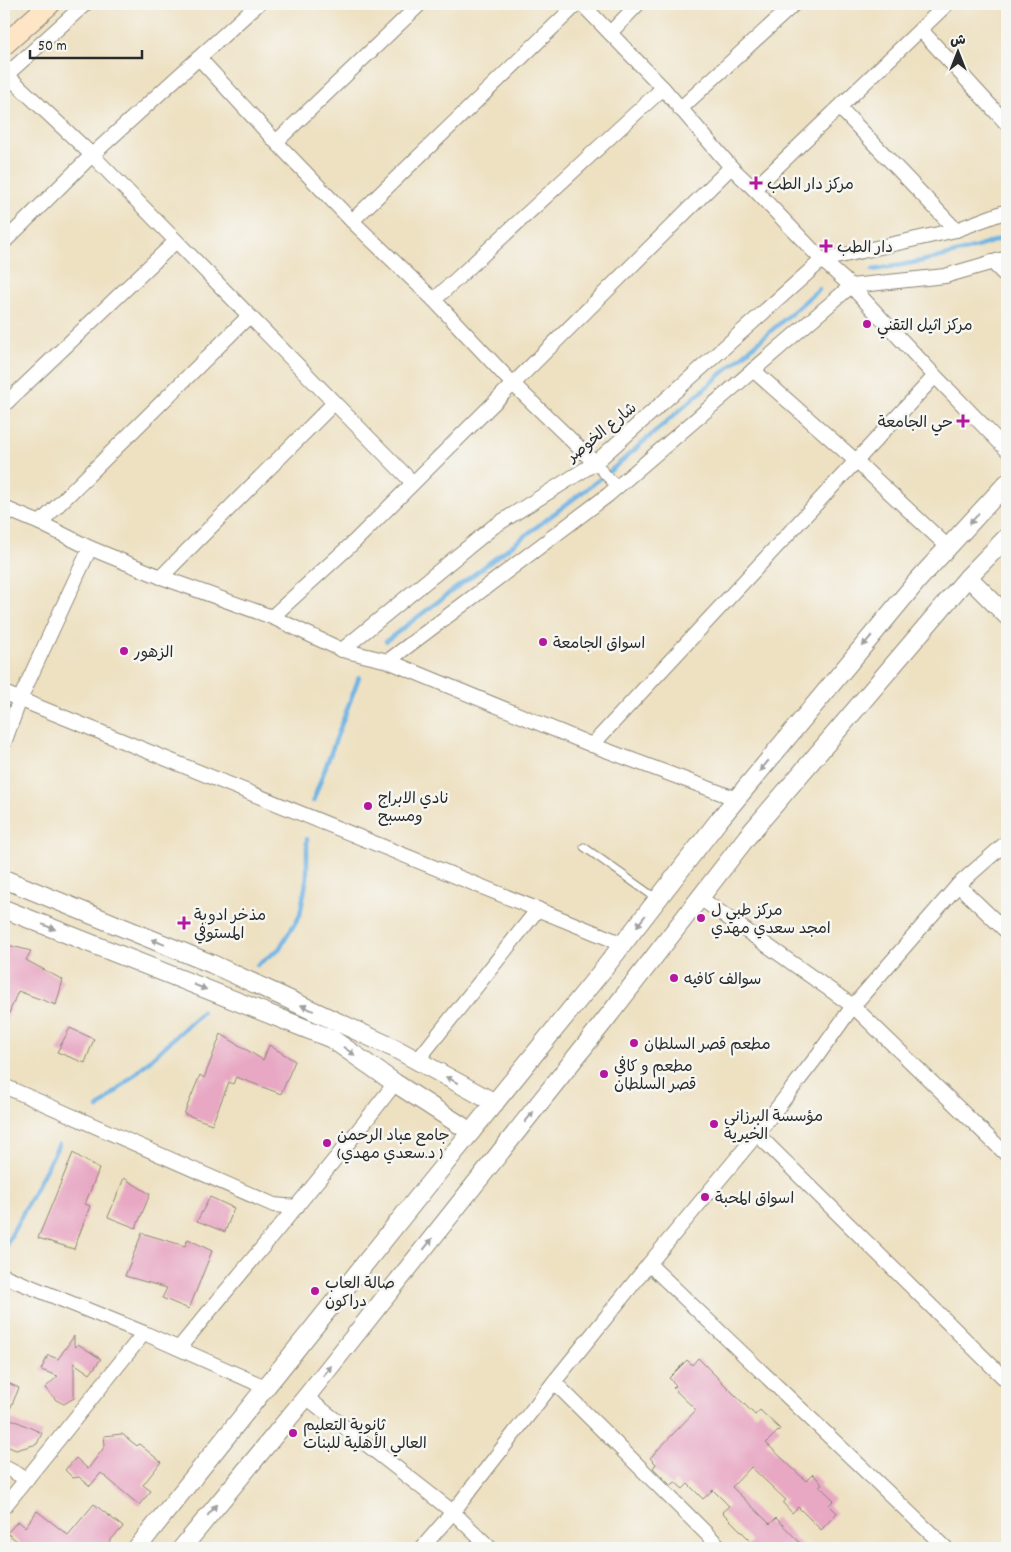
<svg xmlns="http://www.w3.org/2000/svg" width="1011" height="1552" viewBox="0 0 1011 1552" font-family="Dekko,'Playpen Sans Arabic',sans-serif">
<rect width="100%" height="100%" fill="#f6f6f2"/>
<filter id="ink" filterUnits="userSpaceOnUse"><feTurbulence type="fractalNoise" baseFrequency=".02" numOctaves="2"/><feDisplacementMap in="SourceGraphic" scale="10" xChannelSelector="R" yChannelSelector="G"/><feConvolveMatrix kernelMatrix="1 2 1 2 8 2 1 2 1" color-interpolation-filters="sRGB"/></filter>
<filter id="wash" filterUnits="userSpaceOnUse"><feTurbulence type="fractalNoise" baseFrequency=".0096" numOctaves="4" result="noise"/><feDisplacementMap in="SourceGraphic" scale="20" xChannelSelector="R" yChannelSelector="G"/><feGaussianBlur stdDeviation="1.12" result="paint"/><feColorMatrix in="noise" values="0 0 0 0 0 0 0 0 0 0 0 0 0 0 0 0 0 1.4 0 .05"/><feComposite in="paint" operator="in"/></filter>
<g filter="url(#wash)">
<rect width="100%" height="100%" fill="#eee1c2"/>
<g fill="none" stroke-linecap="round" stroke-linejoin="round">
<!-- stream -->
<g stroke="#6eb3e4" stroke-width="4.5">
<path d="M873 270C919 262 964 254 1007 236"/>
<path d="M386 641 609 472 819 289"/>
<path d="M313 801 359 677"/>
<path d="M257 965 279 949 300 915 307 877V839"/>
<path d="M98 1108 202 1012"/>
<path d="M4 1249 59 1144"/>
</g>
</g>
<g id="blocks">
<!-- building -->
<g fill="#e8a8c4">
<path d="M4 944 31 951 26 960 63 980 56 1005 18 991 4 1026Z"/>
<path d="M70 1028 94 1039 85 1063 57 1052Z"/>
<path d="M221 1034 263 1060 269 1045 295 1061 281 1094 236 1077 233 1084 229 1082 212 1124 184 1114 200 1075 204 1078Z"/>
<path d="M73 1153 99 1169 85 1204 90 1206 74 1249 38 1238Z"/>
<path d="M124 1178 150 1194 136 1228 108 1217Z"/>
<path d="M210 1197 234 1208 225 1232 197 1221Z"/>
<path d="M142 1233 185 1246 188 1239 212 1251 189 1309 162 1298 167 1288 125 1276Z"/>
<path d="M74 1336V1345L76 1347 78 1344 101 1359 90 1374 74 1363V1398L64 1404 56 1400 45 1388 58 1376 41 1370 48 1355 58 1359Z"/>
<path d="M698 1358 755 1415 760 1410 780 1429 766 1443 806 1481 813 1474 822 1484 819 1486 834 1500 829 1505 837 1513 821 1530 798 1507 792 1513 783 1503 786 1500 751 1467 732 1487 770 1524 776 1518 805 1548H745L752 1542 722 1512 729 1506 713 1490 703 1499 688 1484 683 1489 675 1482 671 1486 653 1468 656 1464 650 1458 696 1410 673 1388 676 1385 669 1378 687 1360 692 1365Z"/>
<path d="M4 1381 19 1388 4 1423Z"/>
<path d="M11 1419 42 1433 37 1444 16 1450 4 1445V1426Z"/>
<path d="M122 1434 137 1446 139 1444 161 1462 143 1485 151 1491 139 1505 101 1473 90 1486 79 1477 73 1478 65 1470 76 1458 88 1469 105 1446 104 1436Z"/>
<path d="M94 1504 123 1527 103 1548H26L7 1533 18 1521 25 1527 37 1511 68 1535Z"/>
</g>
</g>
</g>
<g filter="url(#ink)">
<use href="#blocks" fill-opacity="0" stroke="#8c8676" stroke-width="1"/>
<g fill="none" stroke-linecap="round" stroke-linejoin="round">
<defs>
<path id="service" d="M584 847 657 899"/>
<path id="pedestrian" d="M595 463 617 487"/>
<g id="minor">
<path d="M582 4 663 88 731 167 754 189 822 260 851 286 935 376 1007 450"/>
<path d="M921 30 1007 124"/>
<path d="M610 33 638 4"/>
<path d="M199 58 276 142 352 221 434 300 512 383 595 463"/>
<path d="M4 73 6 74 92 155 413 483"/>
<path d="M4 77 85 4"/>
<path d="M840 108 956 230"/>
<path d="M680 109 794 4"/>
<path d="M276 142 420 4"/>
<path d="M754 189 947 4"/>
<path d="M352 221 577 4"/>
<path d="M4 242 92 155 258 4"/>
<path d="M992 262 1007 277"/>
<path d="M434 300 663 88"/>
<path d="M753 370 856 461 948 547"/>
<path d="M4 405 176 241"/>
<path d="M4 508 40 523 90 548 161 577 272 617 342 650 388 661 592 745 737 799"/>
<path d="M40 523 249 316"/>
<path d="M161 577 334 403"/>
<path d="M272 617 354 542 731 167"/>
<path d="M342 650 493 527 595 463 822 260 956 230 1007 211"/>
<path d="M388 661 608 495 851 286 945 276 1007 258"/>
<path d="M4 693 623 944"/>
<path d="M4 743 20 699 90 548"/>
<path d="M592 745 935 376"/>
<path d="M958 885 1007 932"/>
<path d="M700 898 853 1006 1007 1155"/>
<path d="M417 1061 538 909"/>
<path d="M4 1086 274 1205 297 1207"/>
<path d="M757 1134 1007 1381"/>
<path d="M649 1264 946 1548"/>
<path d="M4 1276 144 1333 265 1387"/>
<path d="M179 1348C251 1260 326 1174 395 1083"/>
<path d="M554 1382 721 1548"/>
<path d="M306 1397 453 1512 490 1548"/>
<path d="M4 1467 27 1479"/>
<path d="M4 1507 144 1333"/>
<path d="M422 1548 453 1512 554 1382 649 1264 757 1134 815 1059 853 1006 958 885 1007 842"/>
</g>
<g id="tertiary">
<path d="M968 577 1007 616"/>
<path d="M4 879 212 964 396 1049 495 1103"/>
<path d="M4 909 332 1039 395 1083 471 1132"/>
<path d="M137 1548 427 1186 606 966 719 820 918 580 1007 483"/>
<path d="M182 1548 306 1397 606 1019 747 837 968 577 1007 537"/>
</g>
<path id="secondary" d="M4 45 50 4"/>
</defs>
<!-- service casing -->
<use href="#service" stroke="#8c8676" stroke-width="9"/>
<!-- pedestrian casing -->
<use href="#pedestrian" stroke="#8c8676" stroke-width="12"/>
<!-- minor casing -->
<use href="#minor" stroke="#8c8676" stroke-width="16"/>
<!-- tertiary casing -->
<use href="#tertiary" stroke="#8c8676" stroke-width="20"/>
<!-- secondary casing -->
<use href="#secondary" stroke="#8c8676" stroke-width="22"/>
<!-- service -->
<use href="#service" stroke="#fff" stroke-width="7"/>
<!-- pedestrian -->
<use href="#pedestrian" stroke="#fff" stroke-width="10"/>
<!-- minor -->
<use href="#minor" stroke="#fff" stroke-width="14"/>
<!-- tertiary -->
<use href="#tertiary" stroke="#fff" stroke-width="18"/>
<!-- secondary -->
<use href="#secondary" stroke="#fee5c5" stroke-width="20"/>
</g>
<!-- one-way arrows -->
<defs><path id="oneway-solid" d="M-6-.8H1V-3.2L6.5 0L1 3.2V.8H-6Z" transform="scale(1.25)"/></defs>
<g fill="#a0a0a0">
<use href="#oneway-solid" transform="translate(974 519) rotate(132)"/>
<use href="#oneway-solid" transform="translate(867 641) rotate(130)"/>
<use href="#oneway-solid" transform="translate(764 766) rotate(130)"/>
<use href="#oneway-solid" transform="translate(641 921) rotate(128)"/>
<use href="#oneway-solid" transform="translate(49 927) rotate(22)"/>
<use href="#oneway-solid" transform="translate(158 942) rotate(-158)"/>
<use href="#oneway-solid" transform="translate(200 987) rotate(22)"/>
<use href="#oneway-solid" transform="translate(307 1008) rotate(-155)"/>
<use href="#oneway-solid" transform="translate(349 1051) rotate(35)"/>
<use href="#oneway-solid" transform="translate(452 1080) rotate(-152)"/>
<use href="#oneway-solid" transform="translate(529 1117) rotate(-52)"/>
<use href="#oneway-solid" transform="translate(428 1244) rotate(-52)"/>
<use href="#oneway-solid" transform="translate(327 1371) rotate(-52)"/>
<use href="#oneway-solid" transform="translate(212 1510) rotate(-51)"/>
</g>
</g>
<!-- markers -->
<g fill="#b5179e" stroke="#f6f6f2" stroke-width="2">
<path d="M753.5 175.5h5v5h5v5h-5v5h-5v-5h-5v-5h5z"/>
<path d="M823.5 238.5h5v5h5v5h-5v5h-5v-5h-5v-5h5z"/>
<circle cx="867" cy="324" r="5"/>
<path d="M960.5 413.5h5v5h5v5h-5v5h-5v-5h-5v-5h5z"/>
<circle cx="543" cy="642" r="5"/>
<circle cx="124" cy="651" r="5"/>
<circle cx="368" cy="806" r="5"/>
<circle cx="701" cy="918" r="5"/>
<path d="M181.5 915.5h5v5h5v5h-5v5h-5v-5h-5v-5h5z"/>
<circle cx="674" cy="978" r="5"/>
<circle cx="634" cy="1043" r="5"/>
<circle cx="604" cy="1074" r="5"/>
<circle cx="714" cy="1124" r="5"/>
<circle cx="327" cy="1143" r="5"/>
<circle cx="705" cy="1197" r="5"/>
<circle cx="315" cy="1291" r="5"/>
<circle cx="293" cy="1433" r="5"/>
</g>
<g text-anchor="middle" stroke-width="5" stroke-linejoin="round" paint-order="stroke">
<!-- poi labels -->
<g font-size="16" fill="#2b2b2b" stroke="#f6f6f2" text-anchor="start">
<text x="767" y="189">مركز دار الطب</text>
<text x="837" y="252">دار الطب</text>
<text x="877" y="330">مركز اثيل التقني</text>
<text x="953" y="427" text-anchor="end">حي الجامعة</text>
<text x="553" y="648">اسواق الجامعة</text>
<text x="134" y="657">الزهور</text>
<text x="378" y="803">نادي الابراج<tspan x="378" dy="18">ومسبح</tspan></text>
<text x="711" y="915">مركز طبي ل<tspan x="711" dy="18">امجد سعدي مهدي</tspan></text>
<text x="194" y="920">مذخر ادویة<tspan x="194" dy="18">المستوفي</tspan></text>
<text x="684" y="984">سوالف كافيه</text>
<text x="644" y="1049">مطعم قصر السلطان</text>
<text x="614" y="1071">مطعم و كافي<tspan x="614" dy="18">قصر السلطان</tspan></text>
<text x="724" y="1121">مؤسسة البرزاني<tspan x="724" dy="18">الخيرية</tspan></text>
<text x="337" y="1140">جامع عباد الرحمن<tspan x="337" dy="18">(د.سعدي مهدي )</tspan></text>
<text x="715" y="1203">اسواق المحبة</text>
<text x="325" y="1288">صالة العاب<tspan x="325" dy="18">دراكون</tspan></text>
<text x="303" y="1430">ثانوية التعليم<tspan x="303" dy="18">العالي الأهلية للبنات</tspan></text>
</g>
<!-- street labels -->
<g font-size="16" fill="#2b2b2b" stroke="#f6f6f2">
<text transform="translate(601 431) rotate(-39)" y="6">شارع الخوصر</text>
</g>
</g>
<!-- margin -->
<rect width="1011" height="1552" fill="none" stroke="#f6f6f2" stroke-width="20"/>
<!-- north arrow -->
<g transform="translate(958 52)" stroke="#f6f6f2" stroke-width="4" paint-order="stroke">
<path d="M0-4L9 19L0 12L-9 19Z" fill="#2b2b2b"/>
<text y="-8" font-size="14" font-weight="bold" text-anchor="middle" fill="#2b2b2b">ش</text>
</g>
<!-- scale -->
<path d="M30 50v8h112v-8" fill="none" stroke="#2b2b2b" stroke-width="2.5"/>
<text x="38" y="50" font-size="15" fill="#2b2b2b" stroke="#f6f6f2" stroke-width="4" paint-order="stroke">50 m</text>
</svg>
